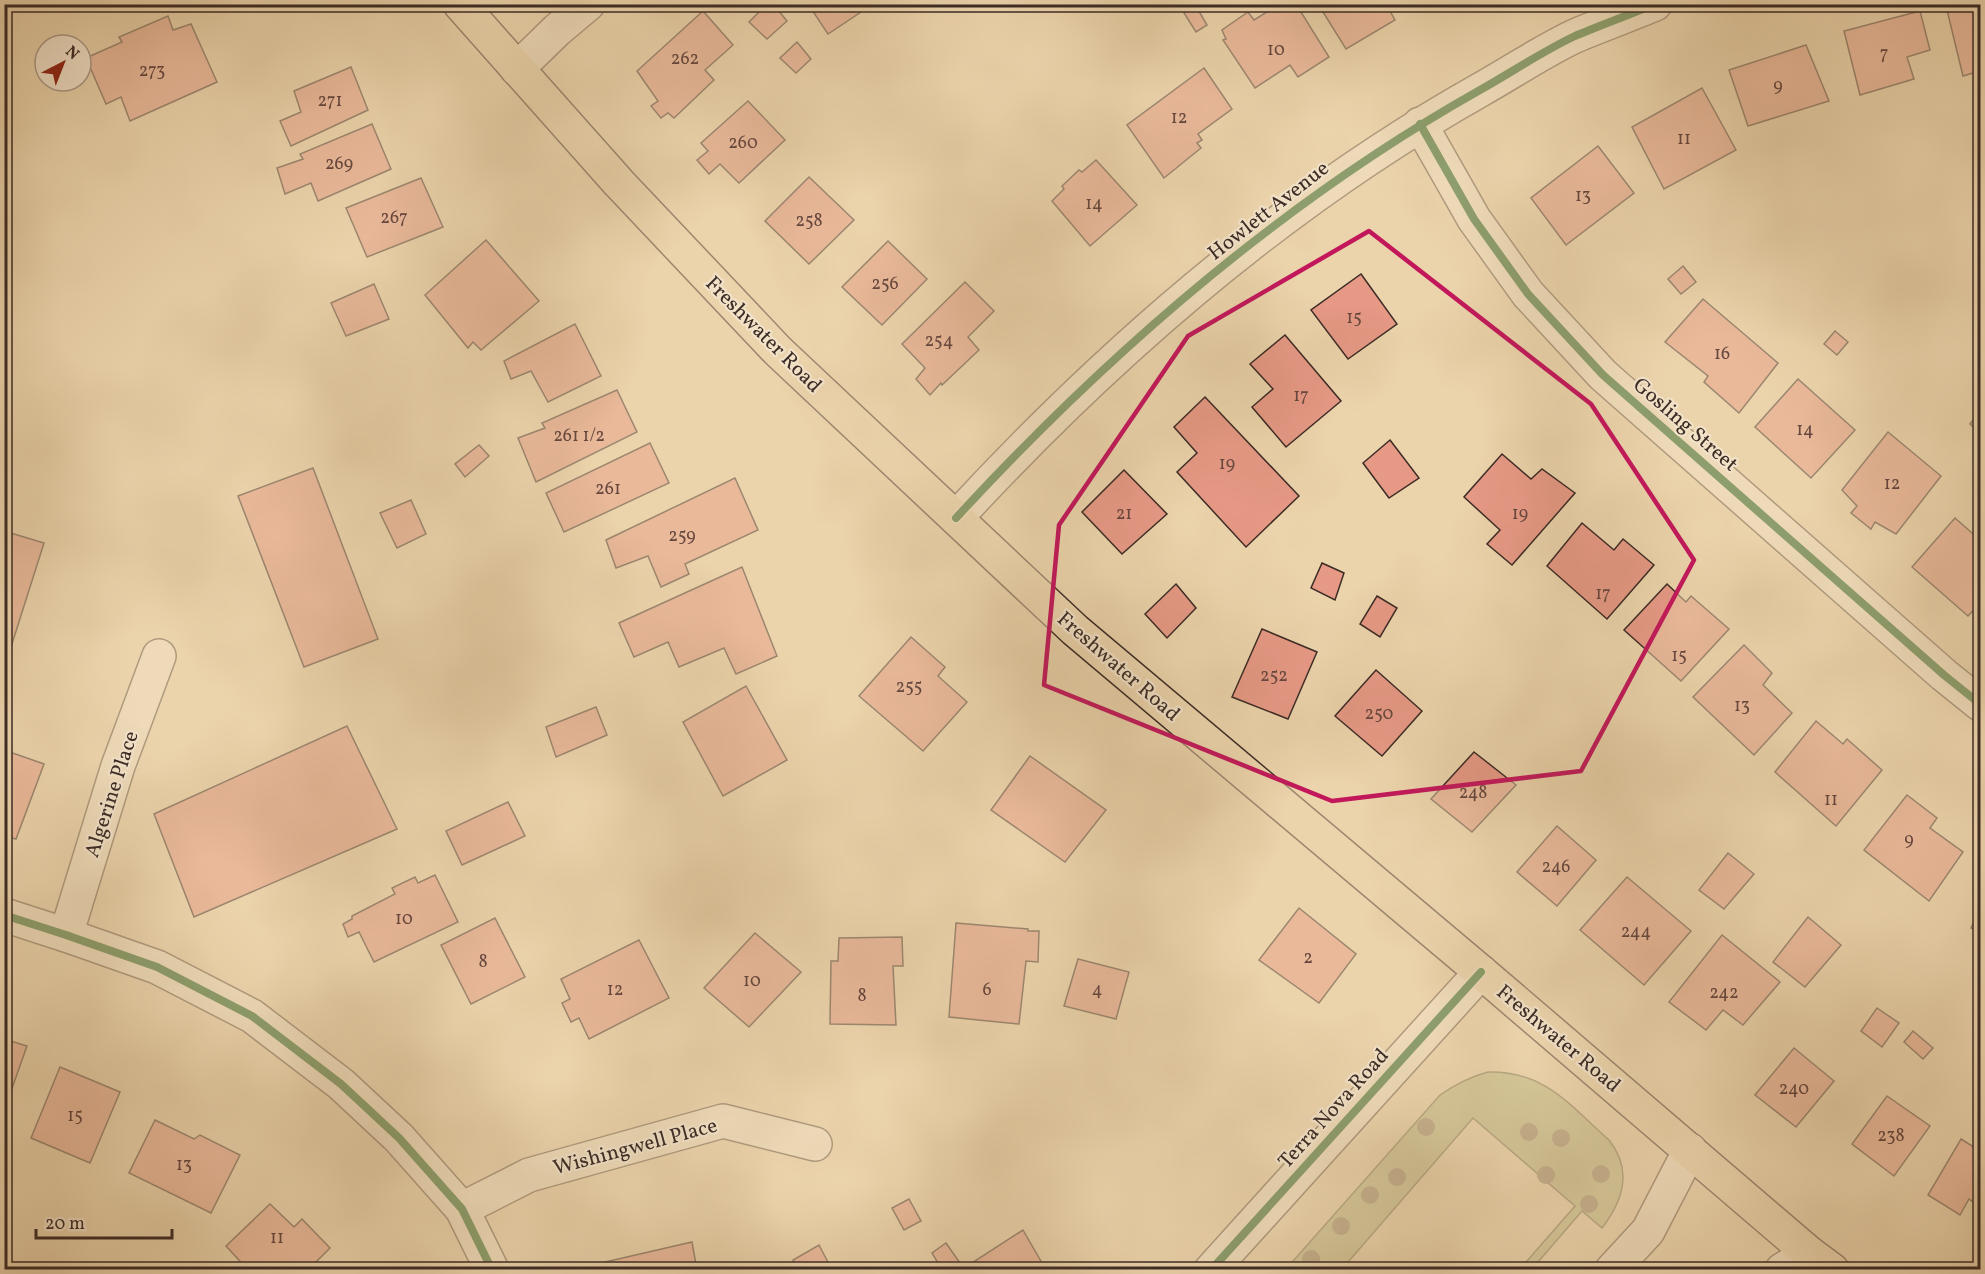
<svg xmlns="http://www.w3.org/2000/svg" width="1985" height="1274" viewBox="0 0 1985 1274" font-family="Vollkorn,serif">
<rect width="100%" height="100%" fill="#ebd3ab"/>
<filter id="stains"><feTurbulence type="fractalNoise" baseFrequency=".00333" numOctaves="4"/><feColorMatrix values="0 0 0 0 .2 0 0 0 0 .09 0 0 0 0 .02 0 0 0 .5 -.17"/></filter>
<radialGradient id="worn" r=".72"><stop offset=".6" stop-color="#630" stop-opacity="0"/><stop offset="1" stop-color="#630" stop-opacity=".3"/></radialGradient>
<!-- green -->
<path fill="#bcbb85" stroke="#7c7456" stroke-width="1.5" d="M1488 1072C1546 1071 1569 1105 1609 1140 1633 1170 1623 1201 1602 1228L1582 1211 1532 1269H1520L1575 1206 1473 1118 1342 1269H1286L1440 1095C1456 1084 1469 1077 1488 1072Z"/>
<!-- building -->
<g fill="#e69985" stroke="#3c2c26" stroke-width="1.5">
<path d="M767 4H773L787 21 767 39 749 22Z"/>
<path d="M808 4H873L828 34Z"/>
<path d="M1280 4H1296L1329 57 1298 77 1290 65 1255 88 1223 40 1226 39 1222 30 1248 12 1254 20Z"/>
<path d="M1318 4H1386L1395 20 1346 49Z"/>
<path d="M1953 4H1980V71L1963 76 1946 6Z"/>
<path d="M1196 6 1207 25 1196 32 1184 13Z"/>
<path d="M703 11 733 45 705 70 714 80 674 118 668 113 661 118 651 106 658 101 637 71Z"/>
<path d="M1920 11 1930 50 1907 57 1914 79 1860 95 1844 31Z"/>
<path d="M168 16 173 30 191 24 217 82 130 121 121 97 106 104 86 58 122 42 119 37Z"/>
<path d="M797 42 811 59 796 73 780 58Z"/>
<path d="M1806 45 1829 101 1748 126 1729 70Z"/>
<path d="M351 67 368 110 291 146 280 121 301 112 294 91Z"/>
<path d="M1204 68 1232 109 1198 134 1202 140 1197 143 1201 148 1164 178 1127 125Z"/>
<path d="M1702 88 1736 150 1664 189 1632 127Z"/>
<path d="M748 101 785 140 739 183 720 164 709 174 697 160 708 151 701 143Z"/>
<path d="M372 124 391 169 318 201 311 183 285 194 277 168 303 159 300 154Z"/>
<path d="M1598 146 1634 193 1566 245 1531 198Z"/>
<path d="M1096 160 1137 205 1090 246 1052 201 1064 189 1062 186 1079 170 1082 172Z"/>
<path d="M809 177 854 220 809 264 765 221Z"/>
<path d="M421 178 443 227 367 257 346 208Z"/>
<path d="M486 240 539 301 481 350 473 342 468 348 425 295Z"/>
<path d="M888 241 927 279 882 325 842 287Z"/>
<path d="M1683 266 1696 282 1681 294 1668 279Z"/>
<path d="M1361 274 1397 324 1348 359 1311 310Z"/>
<path d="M965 282 994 311 968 337 979 350 942 385 941 383 930 395 916 379 925 368 902 344Z"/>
<path d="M374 284 389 319 346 336 331 303Z"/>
<path d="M1703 299 1778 363 1739 413 1704 382 1708 376 1665 342Z"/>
<path d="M575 324 601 376 548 402 531 371 511 379 504 361Z"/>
<path d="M1835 331 1848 342 1837 355 1824 344Z"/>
<path d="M1285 335 1341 401 1286 447 1252 407 1273 389 1250 364Z"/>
<path d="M1798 379 1855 430 1811 478 1755 427Z"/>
<path d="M617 390 637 432 536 482 518 438 545 428 542 423Z"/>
<path d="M1205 397 1299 496 1246 547 1177 472 1197 453 1174 427Z"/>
<path d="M1980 411V434L1970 424Z"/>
<path d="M1888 432 1941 476 1896 534 1875 522 1871 529 1851 513 1857 506 1842 490Z"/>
<path d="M1390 440 1419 478 1389 498 1363 463Z"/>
<path d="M650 443 669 483 564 532 546 493Z"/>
<path d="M479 445 489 456 465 477 455 464Z"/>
<path d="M1502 454 1531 479 1542 469 1575 493 1512 565 1487 544 1500 530 1464 497Z"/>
<path d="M313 468 378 639 304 667 238 496Z"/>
<path d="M1124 470 1167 514 1122 554 1082 512Z"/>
<path d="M735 478 758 530 685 564 689 574 661 587 648 556 616 568 606 540Z"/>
<path d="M411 500 426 534 397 548 380 513Z"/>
<path d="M1955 518 1980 540V603L1968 616 1912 567Z"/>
<path d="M1582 523 1614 550 1623 539 1654 565 1607 619 1547 566Z"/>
<path d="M4 531 44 543 4 669Z"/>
<path d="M1322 563 1344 573 1335 600 1311 588Z"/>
<path d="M742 567 777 656 736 674 724 648 679 667 668 642 634 657 619 623Z"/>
<path d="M1176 584 1196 608 1167 638 1145 614Z"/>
<path d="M1667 584 1686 602 1691 596 1729 629 1681 681 1624 630Z"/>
<path d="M1377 596 1397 608 1380 637 1360 624Z"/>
<path d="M1262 629 1317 652 1288 719 1232 697Z"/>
<path d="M911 637 945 667 938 676 967 702 923 751 859 696Z"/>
<path d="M1744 645 1772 673 1763 685 1792 713 1754 755 1693 697Z"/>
<path d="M1376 670 1422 711 1382 756 1335 716Z"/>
<path d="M746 686 787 760 723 796 683 722Z"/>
<path d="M596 707 607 735 556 757 546 727Z"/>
<path d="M1816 721 1843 744 1847 739 1882 770 1836 826 1775 772Z"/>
<path d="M347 726 397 829 194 917 154 814Z"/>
<path d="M4 750 44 764 16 839 4 836Z"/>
<path d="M1474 752 1516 785 1472 832 1431 799Z"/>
<path d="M1030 756 1106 810 1065 862 991 810Z"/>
<path d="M1907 795 1937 818 1930 828 1963 852 1929 901 1864 850Z"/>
<path d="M508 802 525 836 462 865 446 831Z"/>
<path d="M1557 826 1596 860 1557 906 1517 872Z"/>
<path d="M1728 853 1754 874 1724 909 1699 890Z"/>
<path d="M435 875 458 922 374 962 359 932 348 937 343 924 352 919V916L395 894 392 888 415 877 418 883Z"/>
<path d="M1627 877 1691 931 1644 985 1580 930Z"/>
<path d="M1299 908 1356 954 1319 1003 1259 960Z"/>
<path d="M1980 909V933L1971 928Z"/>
<path d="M1808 917 1841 945 1805 987 1773 962Z"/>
<path d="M495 918 525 977 471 1004 441 945Z"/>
<path d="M956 923 1028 929V931H1039L1038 962 1026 961 1019 1024 949 1017Z"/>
<path d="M755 933 801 972 749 1027 704 988Z"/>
<path d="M1722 935 1780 982 1743 1025 1723 1010 1706 1030 1669 1002Z"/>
<path d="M902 937 903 966H893L896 1025 830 1024 831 961H838L839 938Z"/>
<path d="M639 940 669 998 589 1039 579 1018 571 1022 562 1003 570 999 561 979Z"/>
<path d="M1078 959 1129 972 1116 1019 1064 1006Z"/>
<path d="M1877 1008 1899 1023 1882 1047 1861 1031Z"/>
<path d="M1913 1031 1933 1048 1923 1059 1904 1042Z"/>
<path d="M4 1039 27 1046 4 1111Z"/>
<path d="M1794 1048 1834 1081 1796 1127 1755 1095Z"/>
<path d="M60 1067 120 1092 90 1163 31 1138Z"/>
<path d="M1887 1096 1930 1126 1894 1176 1852 1144Z"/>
<path d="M155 1120 194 1139 200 1135 240 1155 211 1213 129 1173Z"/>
<path d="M1961 1139 1980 1151V1206L1969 1199 1960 1215 1928 1195Z"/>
<path d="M909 1199 921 1221 904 1230 892 1208Z"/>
<path d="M270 1204 294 1227 302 1219 330 1248 308 1270H248L226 1246Z"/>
<path d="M1023 1230 1046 1270H961Z"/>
<path d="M692 1242 697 1270H607L605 1262Z"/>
<path d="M946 1243 960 1263 949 1270H942L932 1253Z"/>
<path d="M819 1245 832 1270H798L793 1260Z"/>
</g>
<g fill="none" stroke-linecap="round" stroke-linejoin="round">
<defs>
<g id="minor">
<path d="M517 69 557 30 588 4"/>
<path d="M1420 124 1474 219 1528 294 1603 375 1944 675 1980 704"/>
<path d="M956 518C1109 352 1283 201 1480 90 1512 72 1543 51 1575 36 1601 25 1629 15 1655 4"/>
<path d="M4 915 66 935 157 967 252 1016 341 1084 399 1138 462 1209 492 1270"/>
<path d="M66 935 118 766 159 656"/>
<path d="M462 1209 529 1175 723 1121 815 1144"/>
<path d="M1211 1270 1481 972"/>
<path d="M1612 1270 1648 1231 1690 1150"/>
<path d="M1782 1270 1809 1253"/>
</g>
<path id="major" d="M460 4 619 183 778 351 1075 630 1481 972 1809 1253 1832 1270"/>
</defs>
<!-- minor casing -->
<use href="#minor" stroke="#685647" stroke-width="36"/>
<!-- major casing -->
<use href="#major" stroke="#3c2c26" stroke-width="36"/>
<!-- minor -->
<use href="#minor" stroke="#f2e2c8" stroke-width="33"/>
<!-- major -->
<use href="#major" stroke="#ebd3ab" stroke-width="33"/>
<defs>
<g id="cycleway">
<path d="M1420 124 1474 219 1528 294 1603 375 1944 675 1980 704"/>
<path d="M956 518C1109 352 1283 201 1480 90 1512 72 1543 51 1575 36 1601 25 1629 15 1655 4"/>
<path d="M4 915 66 935 157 967 252 1016 341 1084 399 1138 462 1209 492 1270"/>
<path d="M1211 1270 1481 972"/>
</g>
</defs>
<!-- cycleway casing -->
<use href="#cycleway" stroke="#f2e2c8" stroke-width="11"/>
<!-- cycleway -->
<use href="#cycleway" stroke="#1b5e20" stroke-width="8"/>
</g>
<!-- trees -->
<g fill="#99876c">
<circle cx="1426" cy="1127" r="9"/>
<circle cx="1529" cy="1132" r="9"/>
<circle cx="1561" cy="1138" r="9"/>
<circle cx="1601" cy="1174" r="9"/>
<circle cx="1546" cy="1175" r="9"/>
<circle cx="1397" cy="1177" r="9"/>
<circle cx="1370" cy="1195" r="9"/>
<circle cx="1589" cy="1204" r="9"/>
<circle cx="1341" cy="1226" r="9"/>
<circle cx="1311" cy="1259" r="9"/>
</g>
<!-- marked area -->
<path d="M0 0H1985V1274H0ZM1369 231 1591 404 1694 560 1581 771 1332 801 1044 685 1059 525 1188 336Z" fill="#ebd3ab" fill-opacity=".55" fill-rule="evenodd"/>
<path fill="none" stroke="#c2185b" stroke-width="4.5" stroke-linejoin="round" d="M1369 231 1591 404 1694 560 1581 771 1332 801 1044 685 1059 525 1188 336Z"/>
<g text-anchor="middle" stroke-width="4.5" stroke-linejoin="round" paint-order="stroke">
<!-- number labels -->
<g font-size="18" fill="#66473e">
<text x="1276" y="55">10</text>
<text x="1884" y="59">7</text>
<text x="685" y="64">262</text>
<text x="152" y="76">273</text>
<text x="1778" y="91">9</text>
<text x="330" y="106">271</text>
<text x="1179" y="123">12</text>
<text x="1684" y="144">11</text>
<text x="743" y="148">260</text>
<text x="339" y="169">269</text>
<text x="1583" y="201">13</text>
<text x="1094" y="209">14</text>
<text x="394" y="223">267</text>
<text x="809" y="226">258</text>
<text x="885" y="289">256</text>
<text x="1354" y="323">15</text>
<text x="939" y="346">254</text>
<text x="1722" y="359">16</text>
<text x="1301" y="401">17</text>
<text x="1805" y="435">14</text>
<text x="579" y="441">261 1/2</text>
<text x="1227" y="469">19</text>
<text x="1892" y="489">12</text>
<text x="608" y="494">261</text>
<text x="1124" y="519">21</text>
<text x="1520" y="519">19</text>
<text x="682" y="541">259</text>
<text x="1603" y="599">17</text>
<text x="1679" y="661">15</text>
<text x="1274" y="681">252</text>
<text x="909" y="692">255</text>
<text x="1742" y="711">13</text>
<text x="1379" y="719">250</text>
<text x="1473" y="798">248</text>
<text x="1831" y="805">11</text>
<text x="1909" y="845">9</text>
<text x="1556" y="872">246</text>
<text x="404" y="924">10</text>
<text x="1636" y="937">244</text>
<text x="1308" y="963">2</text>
<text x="483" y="967">8</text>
<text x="752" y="986">10</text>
<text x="615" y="995">12</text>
<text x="987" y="995">6</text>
<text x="1097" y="995">4</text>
<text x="1724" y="998">242</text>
<text x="862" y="1001">8</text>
<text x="1794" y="1094">240</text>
<text x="75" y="1121">15</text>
<text x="1891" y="1141">238</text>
<text x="184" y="1170">13</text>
<text x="277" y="1243">11</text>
</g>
<!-- street labels -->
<g font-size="21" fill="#3c2c26" stroke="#f2e2c8">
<text transform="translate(1268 210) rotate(-38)" y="7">Howlett Avenue</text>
<text transform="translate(764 334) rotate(45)" y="7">Freshwater Road</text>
<text transform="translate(1686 424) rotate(41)" y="7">Gosling Street</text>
<text transform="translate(1119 666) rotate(41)" y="7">Freshwater Road</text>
<text transform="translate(111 794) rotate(-72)" y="7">Algerine Place</text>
<text transform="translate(1559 1038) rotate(40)" y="7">Freshwater Road</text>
<text transform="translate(1333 1108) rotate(-48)" y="7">Terra Nova Road</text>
<text transform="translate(635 1146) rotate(-15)" y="7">Wishingwell Place</text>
</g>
</g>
<!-- margin -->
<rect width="1985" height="1274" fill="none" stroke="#ebd3ab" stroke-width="24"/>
<rect x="6" y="6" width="1973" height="1262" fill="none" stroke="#3c2c26" stroke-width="3"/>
<rect x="12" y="12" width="1961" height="1250" fill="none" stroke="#3c2c26" stroke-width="1.5"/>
<!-- north arrow -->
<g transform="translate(63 63) rotate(42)"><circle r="28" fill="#f2e2c8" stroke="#a99987" stroke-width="1.5"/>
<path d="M0-4.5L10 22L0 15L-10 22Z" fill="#8f2418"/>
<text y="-9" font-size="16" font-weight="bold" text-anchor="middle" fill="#3c2c26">N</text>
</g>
<!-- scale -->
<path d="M36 1229v9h136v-9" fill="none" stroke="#3c2c26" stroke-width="3"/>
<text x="45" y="1229" font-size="18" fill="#3c2c26" stroke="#f2e2c8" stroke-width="4.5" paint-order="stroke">20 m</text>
<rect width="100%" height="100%" filter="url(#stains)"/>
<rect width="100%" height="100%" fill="url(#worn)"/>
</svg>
